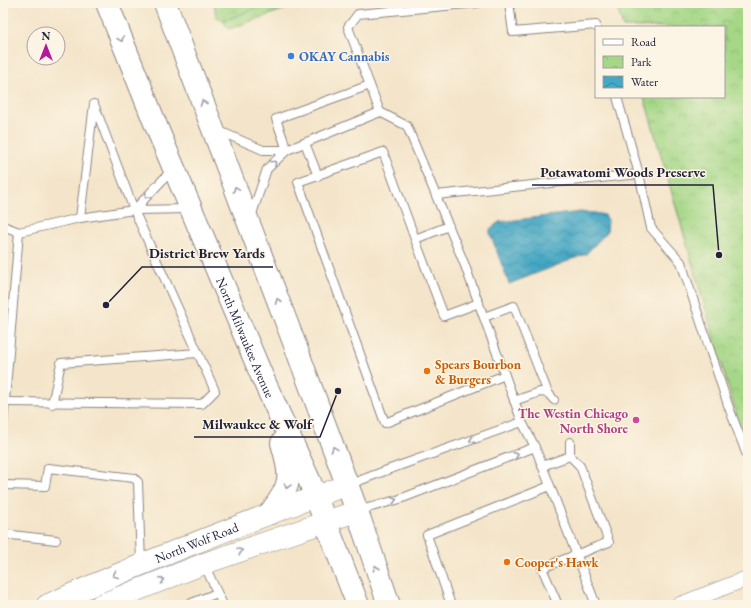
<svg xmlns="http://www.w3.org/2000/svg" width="751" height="608" viewBox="0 0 751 608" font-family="'EB Garamond',serif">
<defs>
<pattern id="grass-tufts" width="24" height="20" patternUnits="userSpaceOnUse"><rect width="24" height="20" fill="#a5d787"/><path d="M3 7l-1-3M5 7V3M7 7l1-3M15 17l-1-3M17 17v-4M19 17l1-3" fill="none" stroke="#8eb875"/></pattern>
<pattern id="wetland-marsh" width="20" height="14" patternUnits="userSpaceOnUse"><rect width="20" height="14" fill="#a5d787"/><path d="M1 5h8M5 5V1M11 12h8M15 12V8" fill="none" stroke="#8eb875"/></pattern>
<pattern id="park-crowns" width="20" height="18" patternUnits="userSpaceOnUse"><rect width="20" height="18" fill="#a5d787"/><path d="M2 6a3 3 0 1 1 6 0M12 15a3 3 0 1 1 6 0" fill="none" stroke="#8eb875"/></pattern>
<pattern id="water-waves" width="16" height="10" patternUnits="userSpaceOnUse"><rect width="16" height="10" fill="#44a7c4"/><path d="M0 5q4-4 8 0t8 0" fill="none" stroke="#3888a0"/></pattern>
</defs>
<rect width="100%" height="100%" fill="#fcf5e5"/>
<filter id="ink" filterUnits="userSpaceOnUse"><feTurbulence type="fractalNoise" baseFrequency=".025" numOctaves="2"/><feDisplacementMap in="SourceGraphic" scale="8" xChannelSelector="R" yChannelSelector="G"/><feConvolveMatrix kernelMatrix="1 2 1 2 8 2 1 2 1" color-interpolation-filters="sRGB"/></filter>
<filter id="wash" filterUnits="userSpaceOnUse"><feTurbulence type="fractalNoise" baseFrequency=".012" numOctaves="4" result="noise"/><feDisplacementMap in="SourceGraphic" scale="16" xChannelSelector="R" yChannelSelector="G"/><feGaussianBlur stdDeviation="0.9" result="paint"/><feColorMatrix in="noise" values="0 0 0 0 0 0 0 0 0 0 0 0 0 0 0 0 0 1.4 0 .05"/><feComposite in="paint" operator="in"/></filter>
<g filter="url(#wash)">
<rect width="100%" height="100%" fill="#f4e5ca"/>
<!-- grass -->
<path fill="url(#grass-tufts)" stroke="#647c61" d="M268 3H302L229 29 223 21Z"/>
<!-- wetland -->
<path fill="url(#wetland-marsh)" stroke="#647c61" d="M214 3H268L223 21 216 16Z"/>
<!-- park -->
<path fill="url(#park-crowns)" stroke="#647c61" d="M616 3H748V444L736 414 644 97H724V27H623Z"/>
<!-- water -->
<path fill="url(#water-waves)" stroke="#336480" d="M580 212 595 213 605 215 608 220 607 232 586 254 509 284 490 233V229L499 222Z"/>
</g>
<g filter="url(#ink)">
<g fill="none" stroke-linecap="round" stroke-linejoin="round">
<defs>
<g id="lane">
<path d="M478 3 358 14 348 27 380 112 407 126 464 263 522 422 535 447 596 605"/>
<path d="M509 3 513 32 596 25V27"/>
<path d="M617 97 639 174 651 228 681 262 728 405 748 458"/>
<path d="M217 130 263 150H287"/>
<path d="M305 143 318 176"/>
<path d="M287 150 276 119 370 85"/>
<path d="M172 170 134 210 189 209"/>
<path d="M436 195 639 174"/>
<path d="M251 217 267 169 287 150 380 112"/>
<path d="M80 218 94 104 134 210"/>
<path d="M3 226 19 232 80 218 134 210 215 391 202 404 5 402"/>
<path d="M449 226 415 239 383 152 298 182 385 423 505 375"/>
<path d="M415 239 444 316 479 303"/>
<path d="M484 317 514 306 548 393"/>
<path d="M514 401 540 392 548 393 554 400"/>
<path d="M52 404 61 363 198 353"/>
<path d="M3 424 19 232"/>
<path d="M542 466 570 456"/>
<path d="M3 485 45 486 48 468 134 478 138 482 141 563"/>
<path d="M348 485 390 469 522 422"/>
<path d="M357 511 400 499 535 447"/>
<path d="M3 534 56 540"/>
<path d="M204 564 223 605"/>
<path d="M187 605 217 593"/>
<path d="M451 605 427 535 550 486"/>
<path d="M558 605 542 568 609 542 580 466 570 456V442"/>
</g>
<path id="street" d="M679 605 748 578"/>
<g id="secondary">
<path id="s1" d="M47 605C145 561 246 522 347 485"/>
<path d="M100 605 203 564 357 511"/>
</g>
<g id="primary">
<path id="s2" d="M107 3 159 133 264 381 310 482 358 605"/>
<path d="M165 3 292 337 357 511 389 605"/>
<path d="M270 513C292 485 292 477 282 443"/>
</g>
</defs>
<!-- lane casing -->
<use href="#lane" stroke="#8b8482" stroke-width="10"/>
<!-- street casing -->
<use href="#street" stroke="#8b8482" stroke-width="16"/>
<!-- secondary casing -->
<use href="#secondary" stroke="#8b8482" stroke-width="22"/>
<!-- primary casing -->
<use href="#primary" stroke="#8b8482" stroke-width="24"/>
<!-- lane -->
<use href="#lane" stroke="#fff" stroke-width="8"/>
<!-- street -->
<use href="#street" stroke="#fff" stroke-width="15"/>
<!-- secondary -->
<use href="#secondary" stroke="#fff" stroke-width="21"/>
<!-- primary -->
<use href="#primary" stroke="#fff" stroke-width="22"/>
</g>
<!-- one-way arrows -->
<defs><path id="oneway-chevron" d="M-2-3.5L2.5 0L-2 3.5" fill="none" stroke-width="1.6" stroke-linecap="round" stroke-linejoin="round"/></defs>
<g stroke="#9c9ca7">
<use href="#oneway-chevron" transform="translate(121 39) rotate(68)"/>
<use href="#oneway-chevron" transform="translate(203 103) rotate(-111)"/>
<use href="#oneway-chevron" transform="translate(274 163) rotate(-43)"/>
<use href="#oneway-chevron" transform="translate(236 189) rotate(-111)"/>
<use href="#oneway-chevron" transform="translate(147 196) rotate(134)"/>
<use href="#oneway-chevron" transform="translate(278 301) rotate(-111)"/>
<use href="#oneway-chevron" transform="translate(472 440) rotate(161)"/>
<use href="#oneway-chevron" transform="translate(334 449) rotate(-110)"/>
<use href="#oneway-chevron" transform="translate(516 455) rotate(-21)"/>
<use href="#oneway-chevron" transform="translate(287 486) rotate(106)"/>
<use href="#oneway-chevron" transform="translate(394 500) rotate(-16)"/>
<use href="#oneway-chevron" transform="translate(240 551) rotate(-19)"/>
<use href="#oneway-chevron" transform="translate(376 568) rotate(-109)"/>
<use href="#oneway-chevron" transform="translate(115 575) rotate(157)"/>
<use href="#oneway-chevron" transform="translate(162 580) rotate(-22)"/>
</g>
</g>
<!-- markers -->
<circle fill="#3f7fe0" stroke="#fcf5e5" stroke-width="1.5" cx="291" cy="56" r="4"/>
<g fill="#e8710a" stroke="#fcf5e5" stroke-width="1.5">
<circle cx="427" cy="371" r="4"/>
<circle cx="507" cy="562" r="4"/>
</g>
<circle fill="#d1479c" stroke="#fcf5e5" stroke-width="1.5" cx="636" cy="420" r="4"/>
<g text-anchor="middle" stroke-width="3" stroke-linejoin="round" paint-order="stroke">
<!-- shop labels -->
<g font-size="13" font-weight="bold" fill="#366cbe" stroke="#fcf5e5" text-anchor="start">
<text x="299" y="61">OKAY Cannabis</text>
</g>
<!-- street labels -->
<g font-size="13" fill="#22223b" stroke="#fcf5e5">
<text dy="5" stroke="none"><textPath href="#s2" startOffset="362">North Milwaukee Avenue</textPath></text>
<text dy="5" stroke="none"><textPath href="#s1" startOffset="162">North Wolf Road</textPath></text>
</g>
<!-- food labels -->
<g font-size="13" font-weight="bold" fill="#c56008" stroke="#fcf5e5" text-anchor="start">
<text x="435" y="369">Spears Bourbon<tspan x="435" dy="15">&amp; Burgers</tspan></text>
<text x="515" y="567">Cooper's Hawk</text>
</g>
<!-- hotel labels -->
<g font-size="13" font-weight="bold" fill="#b23c85" stroke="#fcf5e5" text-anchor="end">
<text x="628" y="418">The Westin Chicago<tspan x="628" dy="15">North Shore</tspan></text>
</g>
</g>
<!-- callouts -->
<path fill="none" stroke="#22223b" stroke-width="1.5" d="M719 255L713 185H532M106 305L142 267H273M338 391L320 437H194"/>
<g fill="#22223b" stroke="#fcf5e5" stroke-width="1.5">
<circle cx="719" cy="255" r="4"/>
<circle cx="106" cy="305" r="4"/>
<circle cx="338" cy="391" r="4"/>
</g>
<g font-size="14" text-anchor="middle" font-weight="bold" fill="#22223b" stroke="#fcf5e5" stroke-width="3" stroke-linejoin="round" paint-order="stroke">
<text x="623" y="177">Potawatomi Woods Preserve</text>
<text x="207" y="258">District Brew Yards</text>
<text x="257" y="429">Milwaukee &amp; Wolf</text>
</g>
<!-- margin -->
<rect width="751" height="608" fill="none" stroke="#fcf5e5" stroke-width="16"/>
<!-- legend -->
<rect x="595" y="26" width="130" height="72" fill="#fcf5e5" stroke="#a5a1a1"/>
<rect x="603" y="39" width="20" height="6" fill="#ffffff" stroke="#a5a1a1"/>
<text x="631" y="46" font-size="12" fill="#22223b">Road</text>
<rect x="603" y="56" width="20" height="12" fill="url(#park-crowns)" stroke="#a5a1a1"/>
<text x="631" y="66" font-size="12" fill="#22223b">Park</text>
<rect x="603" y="76" width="20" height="12" fill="url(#water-waves)" stroke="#a5a1a1"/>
<text x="631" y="86" font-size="12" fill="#22223b">Water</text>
<!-- north arrow -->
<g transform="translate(46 46)"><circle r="19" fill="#fcf5e5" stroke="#a5a1a1"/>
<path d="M0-3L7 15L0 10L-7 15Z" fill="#b5179e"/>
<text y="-6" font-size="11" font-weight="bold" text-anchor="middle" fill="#22223b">N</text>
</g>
</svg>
